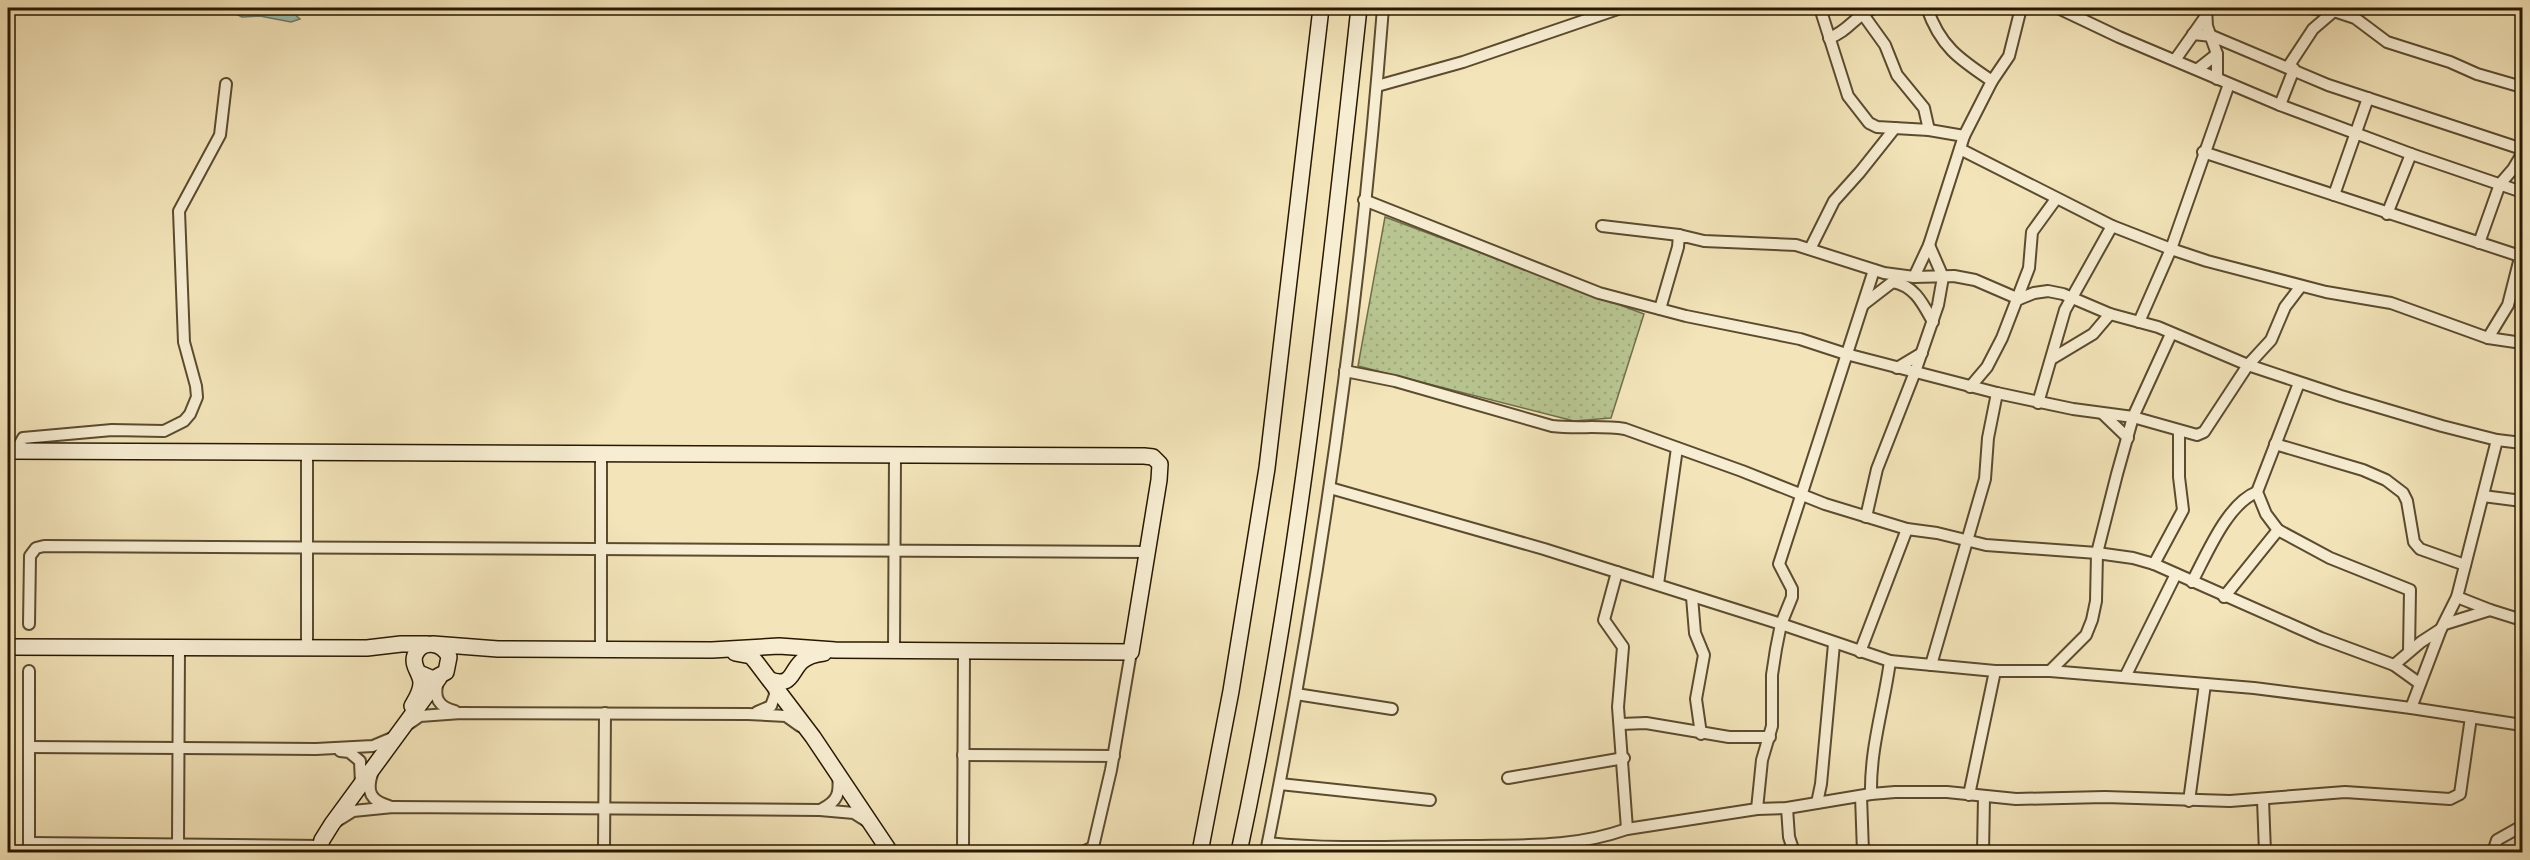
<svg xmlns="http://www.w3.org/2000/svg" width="2530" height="860" viewBox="0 0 2530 860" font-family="Cardo,serif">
<defs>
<pattern id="grass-dots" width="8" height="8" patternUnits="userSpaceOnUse" patternTransform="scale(1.5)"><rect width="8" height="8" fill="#b8c591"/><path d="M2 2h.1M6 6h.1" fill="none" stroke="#9ea87b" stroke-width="1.8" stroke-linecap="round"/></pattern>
</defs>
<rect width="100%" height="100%" fill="#f3e4b9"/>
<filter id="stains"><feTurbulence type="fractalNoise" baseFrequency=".00333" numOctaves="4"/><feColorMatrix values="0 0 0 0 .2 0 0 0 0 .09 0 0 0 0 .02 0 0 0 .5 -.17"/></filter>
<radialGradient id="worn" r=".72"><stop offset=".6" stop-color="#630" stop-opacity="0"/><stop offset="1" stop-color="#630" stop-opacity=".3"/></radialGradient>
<!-- grass -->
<path fill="url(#grass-dots)" stroke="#706e49" stroke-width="1.5" d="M1385 217 1644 314 1611 418 1574 421 1358 366Z"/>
<!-- water -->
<path fill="#9bbeb1" stroke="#6d7c6b" stroke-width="1.5" d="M223 8H297L293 13 300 19 291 22 260 16 242 17Z"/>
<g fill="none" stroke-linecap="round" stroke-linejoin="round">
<defs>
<g id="street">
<path d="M1820 8 1848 96 1869 123 1877 127 1929 130 1964 136"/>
<path d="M1927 8C1940 46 1959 59 1992 81"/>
<path d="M2058 8 2119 37 2280 105 2411 154 2522 192"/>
<path d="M2206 8 2207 26 2217 54V79"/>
<path d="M2310 8 2334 11 2355 18 2387 42 2450 62 2477 74 2522 87"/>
<path d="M1862 13 1885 45 1897 75 1924 108 1929 130"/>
<path d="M2193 34 2212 36 2328 85 2522 149"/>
<path d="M1829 38C1849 31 1854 16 1874 8"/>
<path d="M2175 60 2206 16"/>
<path d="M2288 67 2313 29 2334 11 2351 8"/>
<path d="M2198 69 2217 54"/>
<path d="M1377 86 1463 62 1621 8"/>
<path d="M2280 105 2294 69"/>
<path d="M1960 149 2112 226 2171 249 2207 261 2326 292 2391 303 2488 338 2522 343"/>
<path d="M2203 152 2520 256"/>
<path d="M2334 195 2368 98"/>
<path d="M1364 200 1599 293 1686 316 1800 339 1846 354 1997 393 2073 409 2133 417 2197 435 2204 432 2248 365 2271 340 2285 307 2301 286"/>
<path d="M2387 214 2411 154"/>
<path d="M1602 226 1679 235"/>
<path d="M2479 243 2500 184 2513 169 2522 154"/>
<path d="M1810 249 1834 201 1860 172 1895 128"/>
<path d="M1914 277 1929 245 1964 136 1992 81 2009 56 2021 8"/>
<path d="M1893 282C1915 286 1923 304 1933 322"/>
<path d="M2019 299 2034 293 2048 291 2063 294 2110 314 2158 327 2248 365 2341 396 2442 426 2497 440 2522 443"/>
<path d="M1864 304 1899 277"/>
<path d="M1660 309 1678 247 1679 235 1704 241 1796 245 1884 273 1914 277 1954 276 1975 280 2019 299"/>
<path d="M2139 322 2171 249 2229 84"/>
<path d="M2488 338 2508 305 2522 250"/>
<path d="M2053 358 2093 334 2110 314"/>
<path d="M1897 368 1922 353"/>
<path d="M1345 371 1395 381 1552 426C1576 429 1600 425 1625 429L1742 471 1825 504 1907 529 1937 533 1986 545 2097 553 2133 558 2154 564 2321 638 2394 665 2419 683"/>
<path d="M2299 383 2257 492 2266 514 2278 530 2330 558 2410 590 2409 651"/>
<path d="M1970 387 1987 367 2002 338 2029 268 2032 232 2056 199"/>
<path d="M2038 403 2065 310 2112 226"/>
<path d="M2103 414 2128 438"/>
<path d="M2275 444 2363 470 2386 480 2403 493 2407 501 2414 542 2420 549 2465 565"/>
<path d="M16 451 23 438 112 430 164 431 184 421 190 414 197 397 196 386 184 342 179 211 220 135 226 84"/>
<path d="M307 451V648"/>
<path d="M601 452V650"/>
<path d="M1330 488 1544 549 1781 624 1890 661 1995 671H2050L2254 688 2411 708 2522 725"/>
<path d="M2483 496 2522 501"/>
<path d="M1866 517 1877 469 1915 372 1938 305 1943 277 1929 245"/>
<path d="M2154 564 2183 510 2179 477V431"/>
<path d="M1617 572 1604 620 1623 647 1618 707 1627 829"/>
<path d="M2192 582C2207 554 2227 504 2257 492"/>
<path d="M1658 584 1677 448"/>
<path d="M1692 597 1695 633 1704 655 1696 699 1701 734"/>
<path d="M2224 597 2278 530"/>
<path d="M2457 597 2490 610 2522 620"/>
<path d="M29 624 30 556 36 548 44 546 1148 552"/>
<path d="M2445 624 2490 610"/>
<path d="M894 651 895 454"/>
<path d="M1860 652 1907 529"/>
<path d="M1931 665 1985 479 1988 438 1997 393"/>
<path d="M2394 665 2421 642 2441 629"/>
<path d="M2050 671 2086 635 2092 620 2096 601 2097 553 2117 474 2133 417 2171 334"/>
<path d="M2125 677 2176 574"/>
<path d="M438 682C433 698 439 707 455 711"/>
<path d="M1296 694 1392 709"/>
<path d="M2411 708 2441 629 2457 597 2497 440"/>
<path d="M757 712 771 706 775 695 774 687"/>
<path d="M410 723 420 716 461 713 748 714 786 716 800 726"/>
<path d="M1621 724 1646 723 1729 737H1770"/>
<path d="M29 747 316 749 373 746 392 738"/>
<path d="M340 751 349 752 360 761 361 784"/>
<path d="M963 755 1114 756"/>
<path d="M372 774C366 792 371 801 389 806"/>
<path d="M1508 778 1624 758"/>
<path d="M1280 784 1430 800"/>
<path d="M1871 794C1870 748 1884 706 1890 661"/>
<path d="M1969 795 1995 671"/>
<path d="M1861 796 1863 852"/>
<path d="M2263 800 2265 852"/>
<path d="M2189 801 2205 684"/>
<path d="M1817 803 1821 784 1834 644"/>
<path d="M1787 808 1789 837 1794 852"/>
<path d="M822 809C838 801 840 793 838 776"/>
<path d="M1757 809 1762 760 1772 726V675L1776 649 1781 624 1792 597V589L1779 564 1874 270"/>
<path d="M337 821 353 811 393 807 820 810 854 813 865 820"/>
<path d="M29 843 320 846"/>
<path d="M1268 843C1335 850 1402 846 1469 846 1525 845 1573 848 1627 829L1757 809 1787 808 1871 794 1895 792H1947L2016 799 2105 797 2230 801 2345 792 2450 799 2460 794 2471 717"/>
<path d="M178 844 179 647"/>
<path d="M963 851 964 652"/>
<path d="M29 852V671"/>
<path d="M604 852 605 713"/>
<path d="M890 852H1083L1093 847 1111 770 1131 652"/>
<path d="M1266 852C1322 574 1361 291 1383 8"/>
<path d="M1983 852 1984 797"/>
<path d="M2493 852 2497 840 2522 826"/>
</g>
<g id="secondary">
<path d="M8 451 1144 456 1153 457 1160 464 1159 480 1131 652 835 650 779 646 712 650 498 649 433 644"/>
<path d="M8 647 367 648 401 644H427"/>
<path d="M735 653 751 656 756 662 813 737 890 852"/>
<path d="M770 680C792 687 790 673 801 662 807 656 815 654 824 653"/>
<path d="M412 706C416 699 421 692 421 683 421 673 411 666 415 655 422 638 443 643 449 657L446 672 433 679 419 673"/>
<path d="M319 852 322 840 332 824 439 678"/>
<path d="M1200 852 1231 691 1267 468 1321 8"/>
<path d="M1239 852C1299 574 1328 290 1359 8"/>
</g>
</defs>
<!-- street casing -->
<use href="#street" stroke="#5b4b2f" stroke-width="14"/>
<!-- secondary casing -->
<use href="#secondary" stroke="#281801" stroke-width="18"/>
<!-- street -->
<use href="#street" stroke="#f7edd2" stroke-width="10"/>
<!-- secondary -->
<use href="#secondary" stroke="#f7edd2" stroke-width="15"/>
</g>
<!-- margin -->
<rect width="2530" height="860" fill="none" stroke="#f3e4b9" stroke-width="30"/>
<rect x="9" y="9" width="2512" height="842" fill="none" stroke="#281801" stroke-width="3"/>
<rect x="15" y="15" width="2500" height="830" fill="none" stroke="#281801" stroke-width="1.5"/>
<rect width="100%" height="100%" filter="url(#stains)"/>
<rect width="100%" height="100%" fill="url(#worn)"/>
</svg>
